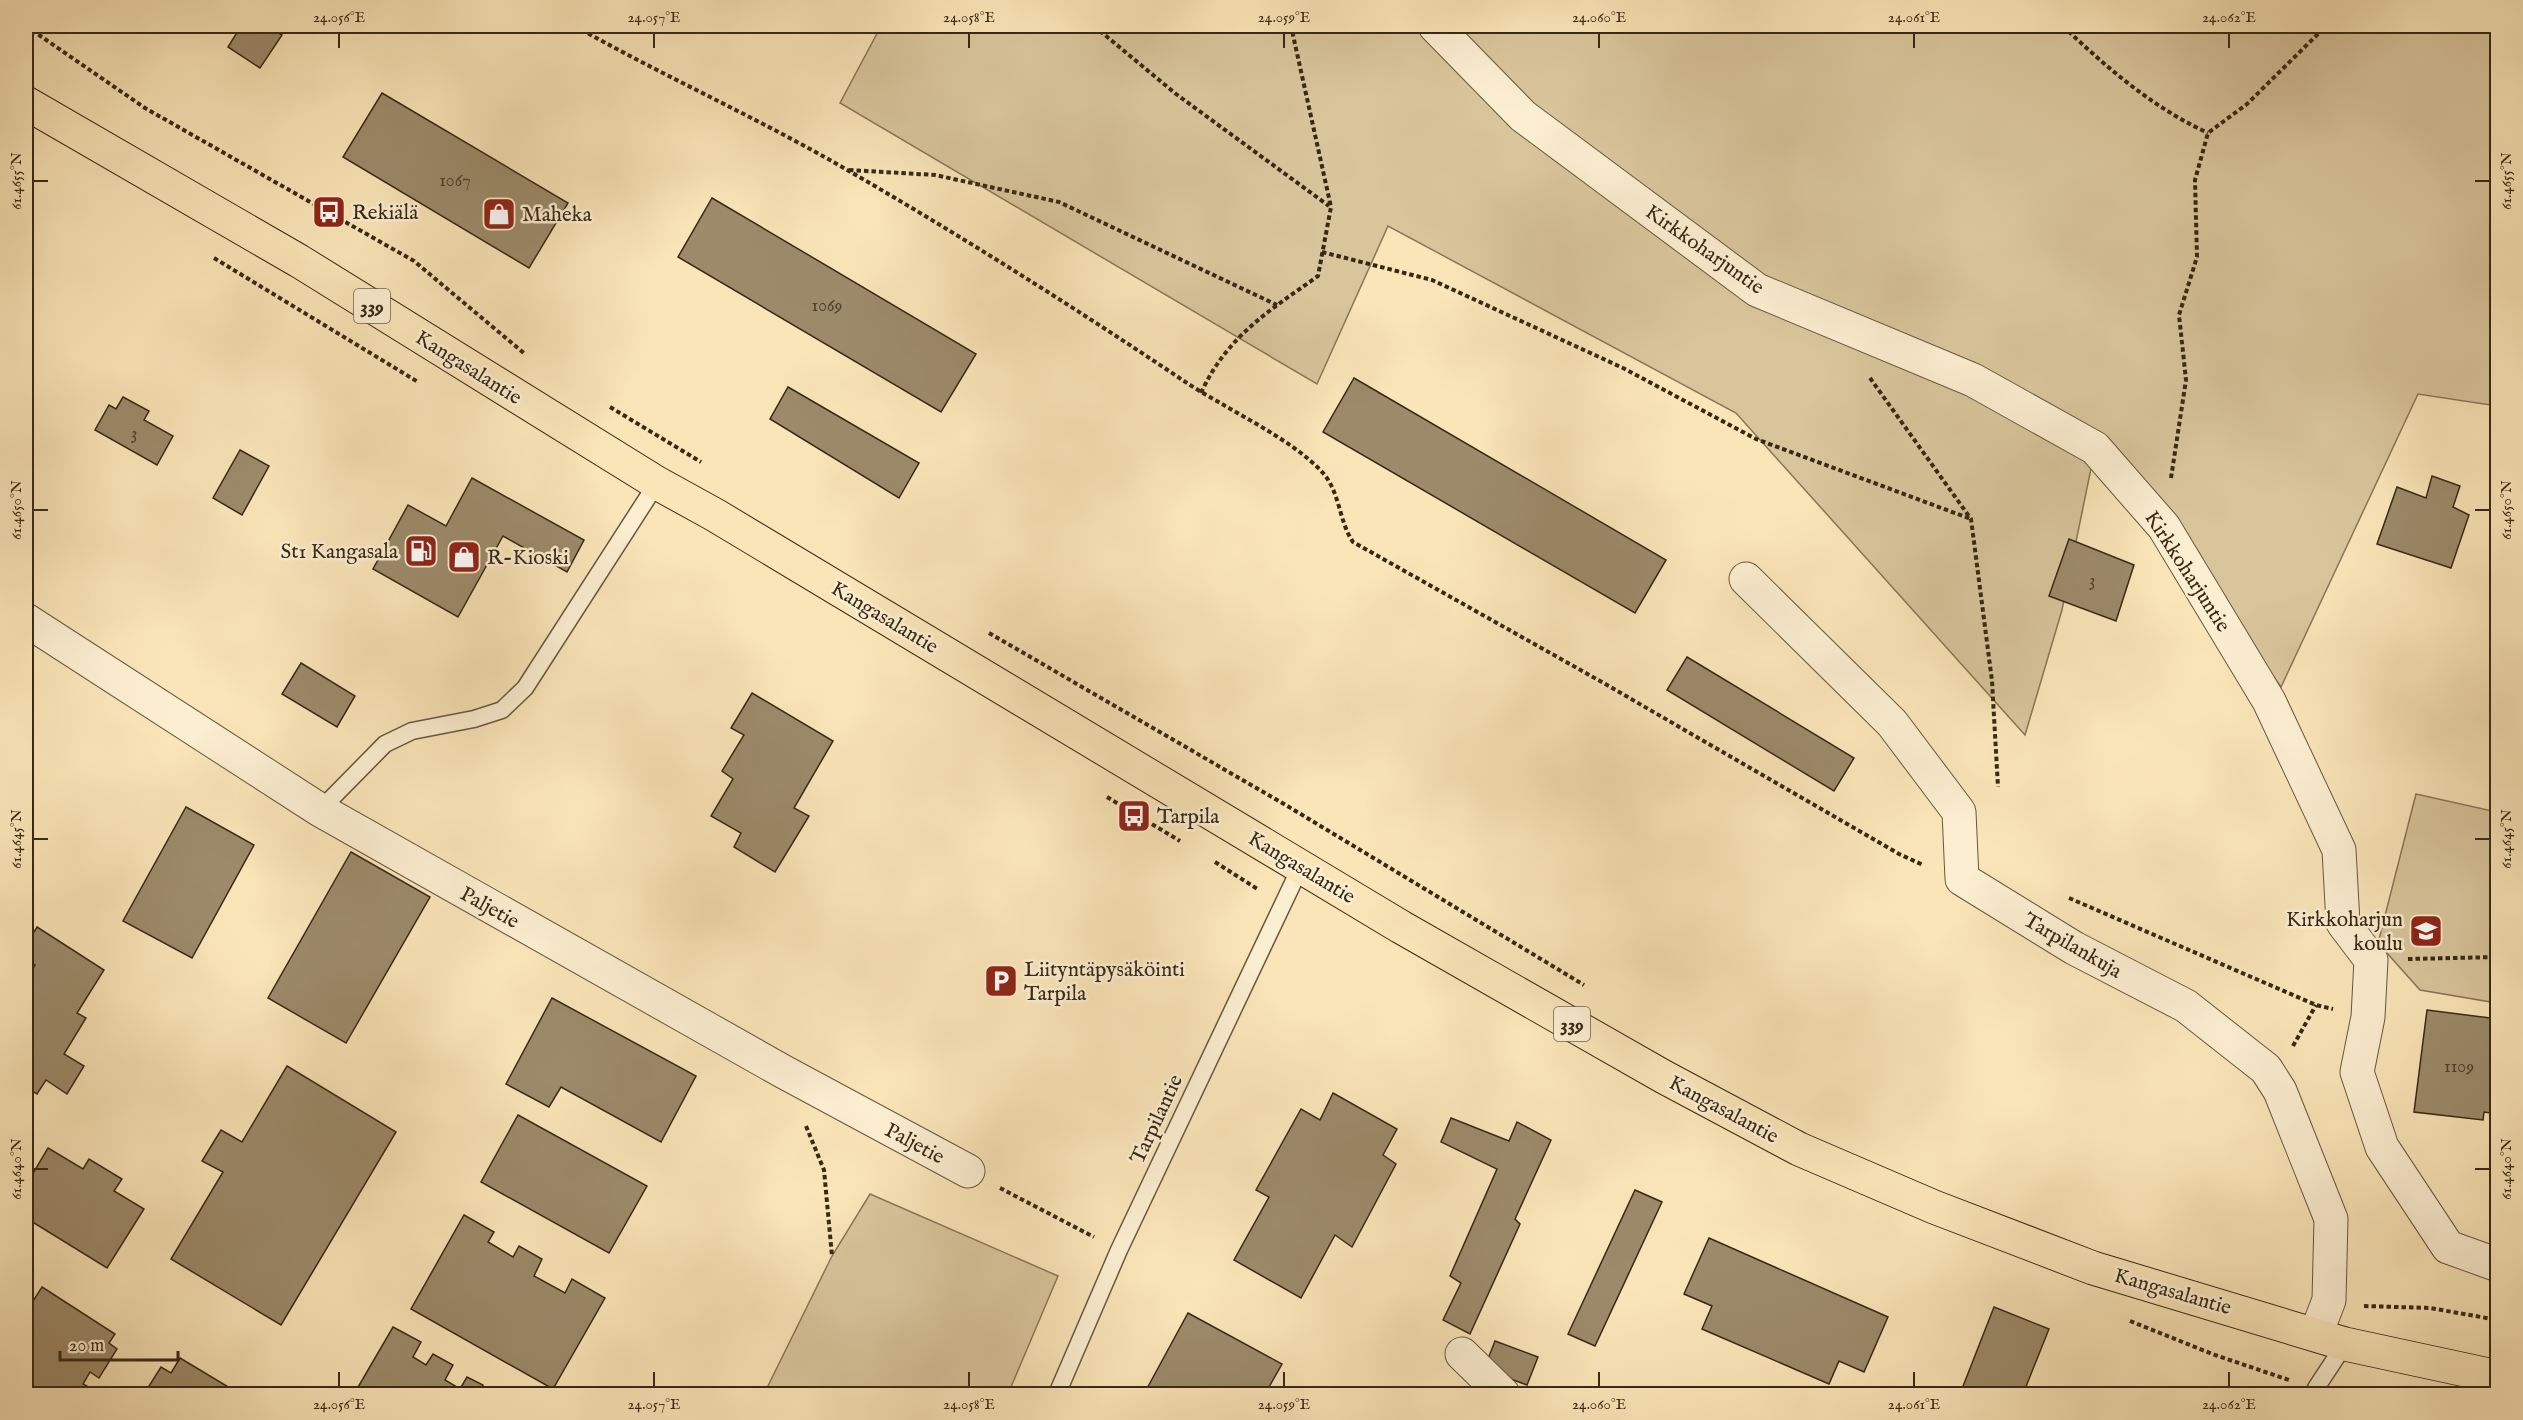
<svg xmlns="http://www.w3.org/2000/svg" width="2523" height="1420" viewBox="0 0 2523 1420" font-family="'IM FELL English',serif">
<rect width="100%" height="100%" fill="#fae5b8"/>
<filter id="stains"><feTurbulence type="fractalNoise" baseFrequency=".00333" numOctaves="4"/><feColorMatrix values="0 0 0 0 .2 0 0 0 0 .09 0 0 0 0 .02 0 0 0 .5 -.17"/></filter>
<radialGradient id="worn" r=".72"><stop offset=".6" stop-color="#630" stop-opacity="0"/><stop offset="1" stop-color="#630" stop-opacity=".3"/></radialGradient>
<!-- green -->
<g fill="#d9c59c" stroke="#887659" stroke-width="1.5">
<path d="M881 26H2497V406L2418 394 2281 687 2164 527 2095 449 2062 610 2025 735 1736 413 1388 226 1317 384 840 103Z"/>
<path d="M2416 794 2497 812V1003L2420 990 2378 943Z"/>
<path d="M870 1194 1058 1276 1008 1394H764L832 1256Z"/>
</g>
<!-- building -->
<g fill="#9c8a6a" stroke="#372816" stroke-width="1.5">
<path d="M241 26H267L282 35 260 68 228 47Z"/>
<path d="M382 93 568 203 529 268 343 157Z"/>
<path d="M712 198 976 354 941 412 678 257Z"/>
<path d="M1354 378 1666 560 1635 613 1323 432Z"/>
<path d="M788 387 919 463 899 498 770 419Z"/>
<path d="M123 397 149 411 144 420 173 436 157 465 95 430 109 405 116 409Z"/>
<path d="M240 450 269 466 242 515 213 498Z"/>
<path d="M2432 476 2460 486 2453 507 2469 515 2451 568 2377 544 2397 487 2426 498Z"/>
<path d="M472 478 584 540 567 572 503 536 458 617 373 569 408 505 446 526Z"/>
<path d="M2069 539 2134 565 2116 621 2049 596Z"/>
<path d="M1687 657 1854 758 1834 791 1667 690Z"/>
<path d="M301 663 355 696 337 727 282 694Z"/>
<path d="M752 693 833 741 794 808 809 816 775 872 734 847 741 833 711 816 733 779 722 771 744 735 731 728Z"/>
<path d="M186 807 254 845 192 958 123 921Z"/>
<path d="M351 852 430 897 346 1043 268 998Z"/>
<path d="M37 927 104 970 77 1013 86 1018 64 1054 84 1066 67 1094 46 1080 37 1094 26 1087V980L35 965 26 959V945Z"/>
<path d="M552 998 696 1076 661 1142 561 1087 549 1107 506 1084Z"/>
<path d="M2427 1010 2498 1019V1114L2484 1112 2483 1120 2414 1112Z"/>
<path d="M287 1066 396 1132 281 1325 171 1259 223 1172 202 1161 221 1130 242 1142Z"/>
<path d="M1333 1093 1397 1129 1383 1155 1396 1164 1352 1247 1335 1235 1301 1298 1234 1260 1269 1197 1256 1190 1301 1109 1320 1120Z"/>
<path d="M518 1115 647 1186 609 1253 481 1182Z"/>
<path d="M1451 1118 1509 1141 1517 1122 1551 1140 1515 1219 1520 1224 1470 1334 1443 1320 1461 1283 1450 1276 1497 1169 1441 1142Z"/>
<path d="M48 1148 83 1169 89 1159 122 1179 114 1191 144 1209 107 1268 26 1218V1185Z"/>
<path d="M1635 1190 1662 1202 1595 1346 1568 1334Z"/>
<path d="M464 1215 494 1232 488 1242 513 1257 519 1246 542 1259 534 1276 565 1293 572 1279 605 1298 553 1389 411 1309Z"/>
<path d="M1709 1238 1888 1317 1864 1372 1839 1361 1829 1384 1702 1329 1712 1306 1684 1294Z"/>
<path d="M42 1287 115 1334 109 1343 117 1349 99 1378 90 1372 83 1384 92 1389 88 1394H26V1308L28 1309Z"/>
<path d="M1994 1307 2049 1329 2023 1394H1960Z"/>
<path d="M1188 1313 1282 1364 1265 1394H1144Z"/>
<path d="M393 1327 421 1342 413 1357 426 1365 433 1354 453 1365 445 1380 460 1389 467 1377 483 1385 478 1394H354Z"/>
<path d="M1495 1341 1538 1357 1527 1385 1484 1369Z"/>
<path d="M180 1358 240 1394H144L161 1367 171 1373Z"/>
</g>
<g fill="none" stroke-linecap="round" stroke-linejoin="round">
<defs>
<g id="lane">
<path d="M320 810 385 744 412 731 474 719 502 710 525 688 657 483"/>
<path d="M1057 1394 1119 1250 1301 866"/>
<path d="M2318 1394 2316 1388 2345 1344"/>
</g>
<g id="street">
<path d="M1435 26 1523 116 1757 290 1973 380 2095 448 2164 527 2269 701 2339 850 2343 923 2371 960 2368 1017 2357 1072 2382 1147 2448 1247 2498 1265"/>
<path d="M1746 579 1892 723 1959 812 1962 879 2074 948 2186 1006 2266 1069 2280 1091 2331 1219 2329 1300 2316 1334"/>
<path d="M26 620 320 810 784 1072 968 1171"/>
<path d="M1462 1354 1503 1394"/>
</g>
<path id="primary" d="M26 103 299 261 657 483 715 515 1401 927 1664 1077 1799 1149 1934 1207 2093 1268 2345 1344 2498 1377"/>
</defs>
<!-- lane casing -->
<use href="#lane" stroke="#68573e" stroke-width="19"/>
<!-- street casing -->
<use href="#street" stroke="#68573e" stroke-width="35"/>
<!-- primary casing -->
<use href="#primary" stroke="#372816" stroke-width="35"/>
<!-- path -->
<g stroke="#372816" stroke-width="4" stroke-dasharray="4.5 3" stroke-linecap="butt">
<path d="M26 26 145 108 414 261 525 354"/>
<path d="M575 26C665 77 760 119 849 171 963 237 1075 308 1184 381 1224 408 1293 439 1323 473 1340 492 1339 522 1353 542L1600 681 1899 854 1923 865"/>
<path d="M1094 26 1176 94 1329 206"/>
<path d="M2063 26C2107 68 2152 107 2208 133"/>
<path d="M849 170 935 175 1059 202 1277 305"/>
<path d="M1322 252 1432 280 1623 368 1756 439 1971 519"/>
<path d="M214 258 418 382"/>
<path d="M1870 378 1971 519 1992 681 1998 787"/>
<path d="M1201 393C1227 336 1269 311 1318 276L1331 207 1291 26"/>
<path d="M610 407 701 462"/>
<path d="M2171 478 2186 380 2179 315 2197 257 2195 180 2208 133 2247 104 2326 26"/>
<path d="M989 633 1284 804 1584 985"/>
<path d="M1107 797 1180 841"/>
<path d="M1215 862 1259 890"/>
<path d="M2069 898 2316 1005 2333 1009"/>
<path d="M2408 959 2498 957"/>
<path d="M2293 1046 2316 1005"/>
<path d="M806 1126 824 1170 832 1256"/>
<path d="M1000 1188 1094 1237"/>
<path d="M2364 1306 2430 1308 2498 1320"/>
<path d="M2130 1321 2215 1355 2289 1380"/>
</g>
<!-- lane -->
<use href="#lane" stroke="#fceed1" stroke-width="16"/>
<!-- street -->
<use href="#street" stroke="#fceed1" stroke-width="33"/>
<!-- primary -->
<use href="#primary" stroke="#fae5b8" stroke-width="33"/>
</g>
<!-- ticks -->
<path fill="none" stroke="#372816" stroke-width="2" d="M339 33V48M654 33V48M969 33V48M1284 33V48M1599 33V48M1914 33V48M2229 33V48M33 181H48M2475 181H2490M33 510H48M2475 510H2490M33 839H48M2475 839H2490M33 1169H48M2475 1169H2490M339 1372V1387M654 1372V1387M969 1372V1387M1284 1372V1387M1599 1372V1387M1914 1372V1387M2229 1372V1387"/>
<!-- icons -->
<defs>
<symbol id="bus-square" viewBox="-11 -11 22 22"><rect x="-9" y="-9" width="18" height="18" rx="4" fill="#8f2418" stroke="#fceed1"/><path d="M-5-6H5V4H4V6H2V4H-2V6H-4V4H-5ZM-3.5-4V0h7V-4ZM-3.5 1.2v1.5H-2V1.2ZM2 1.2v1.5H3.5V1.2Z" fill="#fff"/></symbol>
<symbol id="shop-square" viewBox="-11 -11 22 22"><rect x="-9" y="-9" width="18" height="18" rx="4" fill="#8f2418" stroke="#fceed1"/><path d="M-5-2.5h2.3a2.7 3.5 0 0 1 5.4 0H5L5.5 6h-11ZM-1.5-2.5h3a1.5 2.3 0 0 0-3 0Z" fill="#fff"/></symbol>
<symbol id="fuel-square" viewBox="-11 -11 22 22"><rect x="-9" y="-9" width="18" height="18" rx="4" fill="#8f2418" stroke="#fceed1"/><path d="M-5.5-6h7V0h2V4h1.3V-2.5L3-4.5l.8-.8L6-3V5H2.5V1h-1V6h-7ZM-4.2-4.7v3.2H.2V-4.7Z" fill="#fff"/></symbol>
<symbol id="school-square" viewBox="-11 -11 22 22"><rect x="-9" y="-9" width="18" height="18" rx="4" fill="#8f2418" stroke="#fceed1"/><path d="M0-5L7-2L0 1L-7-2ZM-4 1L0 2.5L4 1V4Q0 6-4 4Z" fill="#fff"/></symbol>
<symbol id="parking-square" viewBox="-11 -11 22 22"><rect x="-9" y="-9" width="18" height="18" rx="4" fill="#8f2418" stroke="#fceed1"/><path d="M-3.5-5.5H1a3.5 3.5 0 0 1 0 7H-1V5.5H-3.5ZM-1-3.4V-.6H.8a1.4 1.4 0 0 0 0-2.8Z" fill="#fff"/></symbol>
</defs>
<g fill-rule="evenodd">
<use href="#bus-square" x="310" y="193" width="38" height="38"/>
<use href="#shop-square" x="480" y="195" width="38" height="38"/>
<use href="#fuel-square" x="402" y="532" width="38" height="38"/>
<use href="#shop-square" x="445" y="538" width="38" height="38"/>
<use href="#bus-square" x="1115" y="797" width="38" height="38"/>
<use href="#school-square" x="2407" y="912" width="38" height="38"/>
<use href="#parking-square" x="982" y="962" width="38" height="38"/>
</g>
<g text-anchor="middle" stroke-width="5" stroke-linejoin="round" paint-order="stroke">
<!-- number labels -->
<g font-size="18" fill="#50402b">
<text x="455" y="186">1067</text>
<text x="827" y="311">1069</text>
<text x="134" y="439">3</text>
<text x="2092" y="586">3</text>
<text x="2459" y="1072">1109</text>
</g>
<!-- shield labels -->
<g fill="#fceed1" stroke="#72634e" stroke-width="1.5">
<rect x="354" y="289" width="36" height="34" rx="4.5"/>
<rect x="1554" y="1007" width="36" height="34" rx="4.5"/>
</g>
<g font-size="20" font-weight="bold" fill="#372816">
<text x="372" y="313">339</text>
<text x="1572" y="1031">339</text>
</g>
<!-- poi labels -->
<g font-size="21" fill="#372816" stroke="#fceed1" text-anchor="start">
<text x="352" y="219">Rekiälä</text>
<text x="522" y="221">Maheka</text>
<text x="398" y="558" text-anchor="end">St1 Kangasala</text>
<text x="487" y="564">R-Kioski</text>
<text x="1157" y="823">Tarpila</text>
<text x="2403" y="926" text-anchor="end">Kirkkoharjun<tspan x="2403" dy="24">koulu</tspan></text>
<text x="1024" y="976">Liityntäpysäköinti<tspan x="1024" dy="24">Tarpila</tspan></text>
</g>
<!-- street labels -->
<g font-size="21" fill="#372816" stroke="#fceed1">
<text transform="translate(1705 249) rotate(35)" y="7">Kirkkoharjuntie</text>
<text transform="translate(469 367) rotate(32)" y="7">Kangasalantie</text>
<text transform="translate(2188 571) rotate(57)" y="7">Kirkkoharjuntie</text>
<text transform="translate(885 617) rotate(31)" y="7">Kangasalantie</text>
<text transform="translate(1302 867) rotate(31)" y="7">Kangasalantie</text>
<text transform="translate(490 907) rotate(29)" y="7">Paljetie</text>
<text transform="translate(2073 945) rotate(30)" y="7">Tarpilankuja</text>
<text transform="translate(1724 1109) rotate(28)" y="7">Kangasalantie</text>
<text transform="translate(1156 1119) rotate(-65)" y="7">Tarpilantie</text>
<text transform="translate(915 1143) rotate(28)" y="7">Paljetie</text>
<text transform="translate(2173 1291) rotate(16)" y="7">Kangasalantie</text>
</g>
</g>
<!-- margin -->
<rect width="2523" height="1420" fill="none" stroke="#fae5b8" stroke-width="66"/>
<!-- scale -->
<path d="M60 1351v9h118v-9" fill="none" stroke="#372816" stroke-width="3"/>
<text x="69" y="1351" font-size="18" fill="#372816" stroke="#fceed1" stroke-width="4.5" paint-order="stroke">20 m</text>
<rect x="33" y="33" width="2457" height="1354" fill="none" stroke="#372816" stroke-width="2"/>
<g font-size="15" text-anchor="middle" fill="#372816">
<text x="339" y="22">24.056°E</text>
<text x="654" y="22">24.057°E</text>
<text x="969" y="22">24.058°E</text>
<text x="1284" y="22">24.059°E</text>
<text x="1599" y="22">24.060°E</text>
<text x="1914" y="22">24.061°E</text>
<text x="2229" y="22">24.062°E</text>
<text transform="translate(16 181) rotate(-90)" y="5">61.4655°N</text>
<text transform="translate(2506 181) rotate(-90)" y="5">61.4655°N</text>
<text transform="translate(16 510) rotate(-90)" y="5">61.4650°N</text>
<text transform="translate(2506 510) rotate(-90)" y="5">61.4650°N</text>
<text transform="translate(16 839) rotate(-90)" y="5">61.4645°N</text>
<text transform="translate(2506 839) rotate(-90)" y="5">61.4645°N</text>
<text transform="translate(16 1169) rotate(-90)" y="5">61.4640°N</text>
<text transform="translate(2506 1169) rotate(-90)" y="5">61.4640°N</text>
<text x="339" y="1409">24.056°E</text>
<text x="654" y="1409">24.057°E</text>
<text x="969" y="1409">24.058°E</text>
<text x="1284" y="1409">24.059°E</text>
<text x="1599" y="1409">24.060°E</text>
<text x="1914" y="1409">24.061°E</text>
<text x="2229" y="1409">24.062°E</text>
</g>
<rect width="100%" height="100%" filter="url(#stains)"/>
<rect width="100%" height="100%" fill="url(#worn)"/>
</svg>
